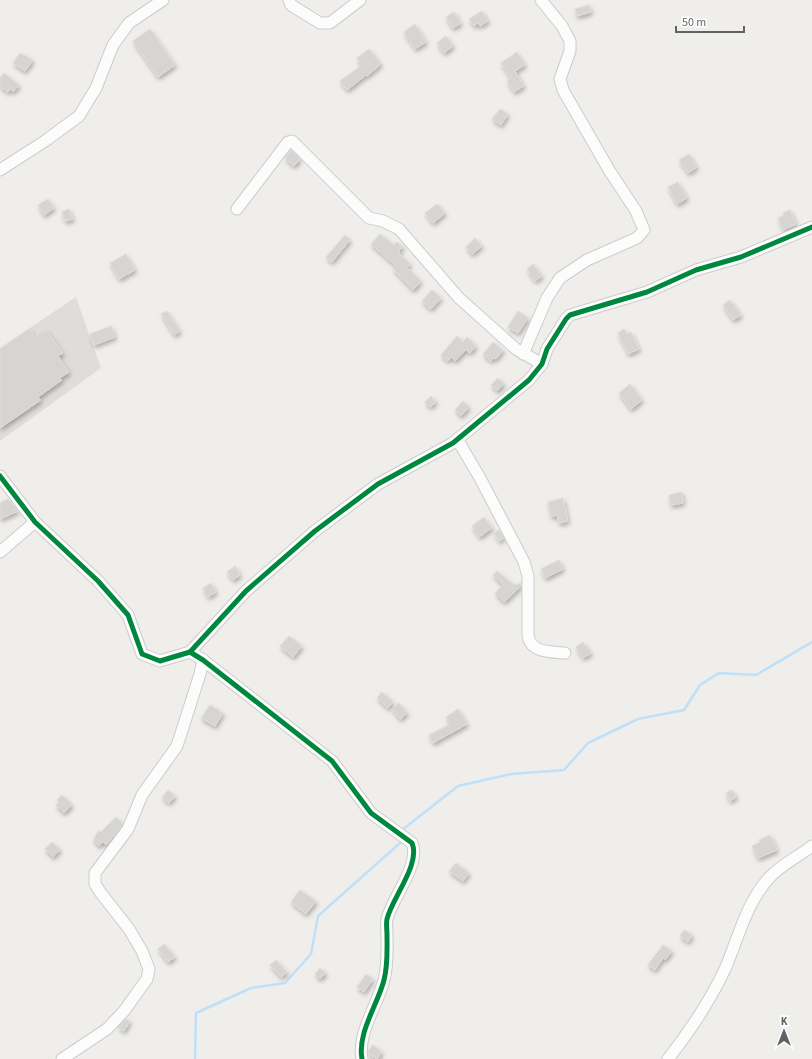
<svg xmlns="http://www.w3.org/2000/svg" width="812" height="1059" viewBox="0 0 812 1059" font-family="'Source Sans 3',sans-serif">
<defs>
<filter id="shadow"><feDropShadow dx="1.5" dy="3" stdDeviation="2" flood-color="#0004"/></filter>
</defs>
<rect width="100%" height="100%" fill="#efeeea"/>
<!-- industrial -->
<path fill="#dfddda" d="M76 297 101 368 0 441V348Z"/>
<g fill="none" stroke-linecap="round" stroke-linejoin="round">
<!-- stream -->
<g stroke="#bfe0f9" stroke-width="2.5">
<path d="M402 830 458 786 511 774 564 770 588 743 638 719 684 710 700 685 719 673 756 675 812 642"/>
<path d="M195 1059 196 1013 251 988 285 983 311 954 318 916 400 843"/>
</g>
</g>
<!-- building -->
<g fill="#d6d5d3" stroke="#deddd9" filter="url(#shadow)">
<path d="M589 5 591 12 577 16 575 9Z"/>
<path d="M482 11 488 21 480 26 478 23 474 26 469 19Z"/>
<path d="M454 12 461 23 453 28 446 17Z"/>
<path d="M415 24 426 42 415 49 404 32Z"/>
<path d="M150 29 175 65 158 77 133 41Z"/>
<path d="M446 36 453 46 444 53 437 43Z"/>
<path d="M369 49 381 64 367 76 366 75 347 90 340 81 362 65 357 58Z"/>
<path d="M517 52 525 65 515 71 524 86 514 92 507 80 511 78 501 63Z"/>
<path d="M20 53 33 60 25 71 13 63Z"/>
<path d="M4 73 19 85 13 92 10 89 8 92 0 86V78Z"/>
<path d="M500 109 508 114 501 125 492 119Z"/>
<path d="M291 150 300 159 294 166 285 158Z"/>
<path d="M689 154 697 167 688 173 679 160Z"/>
<path d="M678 182 687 198 677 204 668 187Z"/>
<path d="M48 199 54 208 44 215 38 205Z"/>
<path d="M437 204 445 213 433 223 425 213Z"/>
<path d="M69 209 73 219 65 221 62 212Z"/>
<path d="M790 210 796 224 783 230 778 218 784 215 783 213Z"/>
<path d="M380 234 394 245 397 242 403 247 399 251 400 252 399 254 410 264 407 268 421 281 413 290 393 269 396 266 371 244Z"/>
<path d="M345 235 350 240 332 262 326 257Z"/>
<path d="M475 238 482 246 472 254 466 247Z"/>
<path d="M126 254 135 270 119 279 110 263Z"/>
<path d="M533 264 542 276 535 281 527 269Z"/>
<path d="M432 290 441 298 431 309 422 301Z"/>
<path d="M730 300 741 315 733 320 723 305Z"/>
<path d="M167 311 180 331 174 335 161 314Z"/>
<path d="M518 311 528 318 518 333 508 327Z"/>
<path d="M111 326 115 337 94 345 90 334Z"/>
<path d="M29 329 35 337 46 330 63 353 58 356 69 372 60 378 62 380 38 397 41 400 0 428V349Z"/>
<path d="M624 329 627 334 631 332 639 349 628 354 618 333Z"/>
<path d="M457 336 463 342 467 337 476 346 470 353 466 350 455 361 451 357 448 361 441 355Z"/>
<path d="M493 342 503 350 496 359 494 358 491 361 483 354Z"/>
<path d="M498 378 504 384 497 391 491 385Z"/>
<path d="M630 384 642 400 631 409 619 393Z"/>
<path d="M431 396 436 402 430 407 425 402Z"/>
<path d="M463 401 469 407 461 416 455 410Z"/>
<path d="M682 492 683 503 671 505 669 495Z"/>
<path d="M563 498 568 521 559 523 557 515 551 517 548 502Z"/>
<path d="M8 499 18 511 0 519V503Z"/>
<path d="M484 517 492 528 479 537 472 526Z"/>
<path d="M499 530 504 538 499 541 494 533Z"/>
<path d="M559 560 563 569 545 578 541 569Z"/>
<path d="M235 566 240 575 233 580 227 572Z"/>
<path d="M497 571 514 585 521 583V586L504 602 495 593 503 585 493 575Z"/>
<path d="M211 583 216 592 208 597 203 588Z"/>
<path d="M289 636 302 646 293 657 280 646Z"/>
<path d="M583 642 591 653 583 658 576 647Z"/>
<path d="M382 692 393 702 388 708 377 698Z"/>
<path d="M399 703 407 713 400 719 392 709Z"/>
<path d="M210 705 223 713 215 726 201 718Z"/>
<path d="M458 709 467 724 433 743 429 735 451 724 446 717Z"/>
<path d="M168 790 175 796 169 803 162 797Z"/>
<path d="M732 790 736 797 730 801 726 793Z"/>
<path d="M62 795 72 805 64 813 56 805 59 802 57 800Z"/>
<path d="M116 817 123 824 122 826 106 845 103 842 99 846 93 840 96 837 95 836 99 831 101 832Z"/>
<path d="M770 835 777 850 758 858 752 846 760 842 759 840Z"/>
<path d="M52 842 60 850 53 857 45 849Z"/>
<path d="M456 863 469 873 463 881 449 871Z"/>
<path d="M300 890 316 901 306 914 291 902Z"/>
<path d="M684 930 692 935 688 942 680 936Z"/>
<path d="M164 944 175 957 168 962 158 949Z"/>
<path d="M663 945 672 951 665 960 663 958 655 970 648 965Z"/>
<path d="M276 960 287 972 281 977 270 965Z"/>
<path d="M320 968 326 973 320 979 315 974Z"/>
<path d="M366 974 373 979 364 992 357 987Z"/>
<path d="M126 1019 130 1021 124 1031 118 1027Z"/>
<path d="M373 1045 382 1052 377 1059 369 1054 368 1051Z"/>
</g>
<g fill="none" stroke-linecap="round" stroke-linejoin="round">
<defs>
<g id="minor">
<path d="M289 0 291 5 320 23H330L360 0"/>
<path d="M0 170 45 141 79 116 96 88 113 45 129 23 163 0"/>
<path d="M237 209 288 142 292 141 369 218 383 221 399 229 459 298 516 349 542 364"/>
<path d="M523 354 547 298 560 278 587 260 637 238 644 230 636 211 609 170 563 90 560 79 570 51V41L562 26 541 0"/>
<path d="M457 439 480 478 524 562 528 576V634C529 653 551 652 565 653"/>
<path d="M0 476 35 522 98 581 128 615 142 654 160 661 190 652 246 591 315 531 378 484 453 443 529 380 542 364 547 349 566 319 570 315 647 292 696 270 741 257 812 227"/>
<path d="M0 552 35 522"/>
<path d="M190 652 203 660 332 761 371 813 412 843C421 864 392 898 387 919 386 924 387 930 387 935 387 950 388 965 384 980 378 1004 357 1033 362 1059"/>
<path d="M62 1059 107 1029 124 1011 147 979 149 969 142 951 129 929 100 892 95 884V873L128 829 142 795 177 746 200 674 203 660"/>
<path d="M668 1059C690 1031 710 1001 725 969 738 939 746 904 768 879 780 865 798 857 812 846"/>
</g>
</defs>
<!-- minor casing -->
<use href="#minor" stroke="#cbcccc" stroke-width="13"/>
<!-- minor -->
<use href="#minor" stroke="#fdfcfc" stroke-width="11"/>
<defs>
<g id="cycleway">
<path d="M0 476 35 522 98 581 128 615 142 654 160 661 190 652 246 591 315 531 378 484 453 443 529 380 542 364 547 349 566 319 570 315 647 292 696 270 741 257 812 227"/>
<path d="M190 652 203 660 332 761 371 813 412 843C421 864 392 898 387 919 386 924 387 930 387 935 387 950 388 965 384 980 378 1004 357 1033 362 1059"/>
</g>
</defs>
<!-- cycleway casing -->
<use href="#cycleway" stroke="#fff" stroke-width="8"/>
<!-- cycleway -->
<use href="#cycleway" stroke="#00873e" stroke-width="5"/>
</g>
<!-- north arrow -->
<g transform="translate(784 1031)" stroke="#ffffff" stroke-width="3" paint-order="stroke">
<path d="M0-3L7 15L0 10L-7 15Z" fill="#5f6368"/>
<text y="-6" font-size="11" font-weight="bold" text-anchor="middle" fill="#5f6368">K</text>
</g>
<!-- scale -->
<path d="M676 26v6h68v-6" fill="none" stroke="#5f6368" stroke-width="2"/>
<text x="682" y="26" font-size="12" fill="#5f6368" stroke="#ffffff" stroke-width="3" paint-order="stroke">50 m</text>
</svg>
